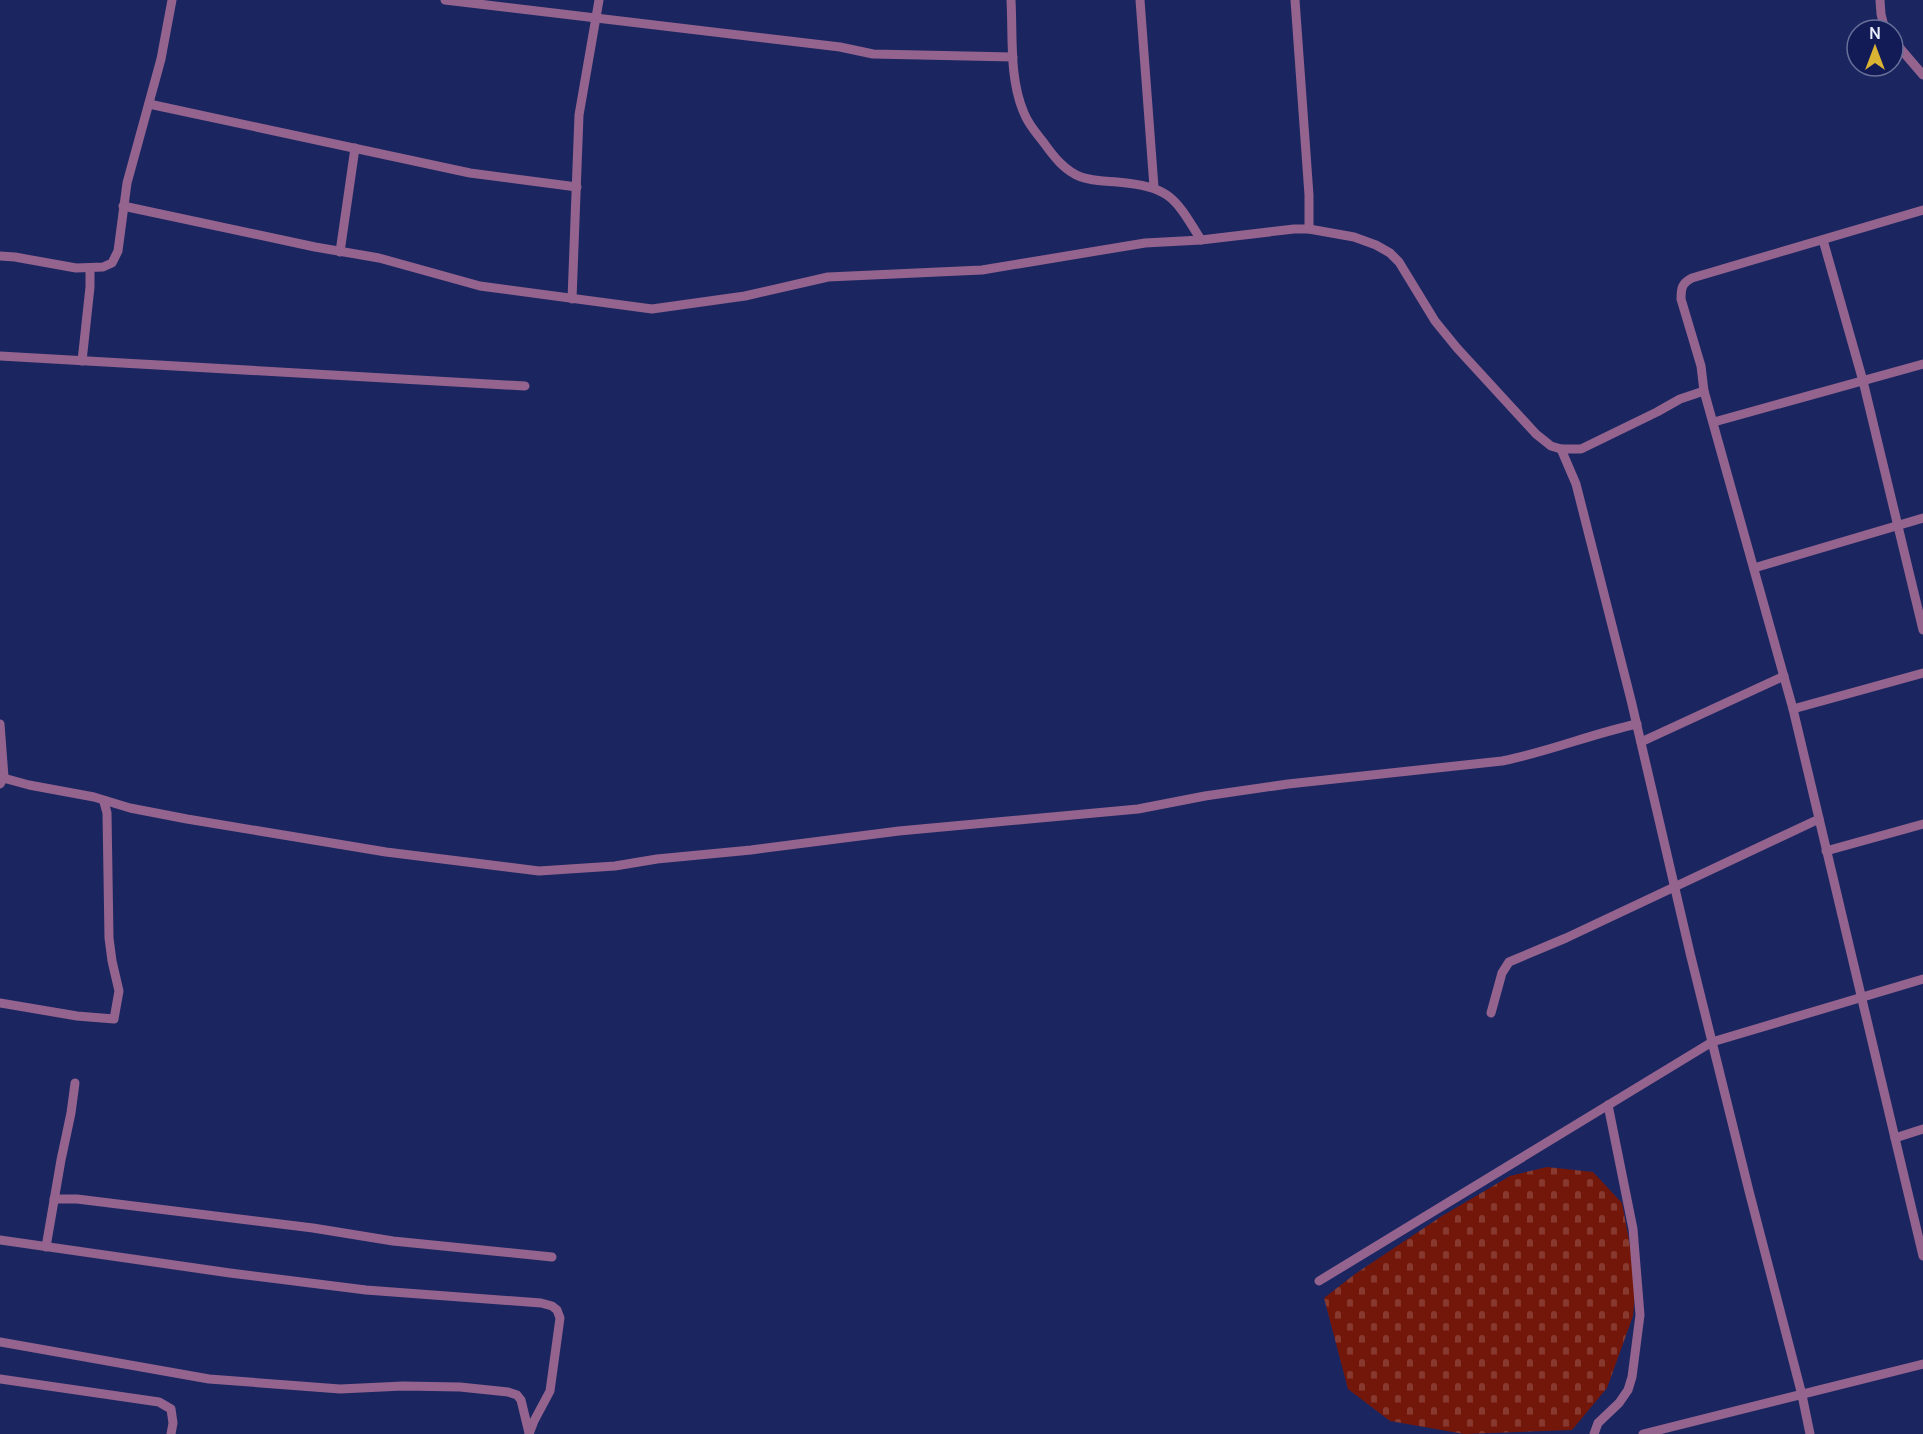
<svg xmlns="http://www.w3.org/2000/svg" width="1923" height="1434" viewBox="0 0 1923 1434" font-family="Manrope,sans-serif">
<defs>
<pattern id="cemetery-stones" width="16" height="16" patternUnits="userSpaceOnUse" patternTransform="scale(1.5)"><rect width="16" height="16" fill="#73170b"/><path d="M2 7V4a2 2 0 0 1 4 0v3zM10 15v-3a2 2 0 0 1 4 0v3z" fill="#87392f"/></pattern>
</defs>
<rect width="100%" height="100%" fill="#1b2661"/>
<!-- cemetery -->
<path fill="url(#cemetery-stones)" d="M1547 1167 1593 1172 1622 1203 1632 1256 1635 1296 1633 1316 1607 1388 1572 1430 1464 1434 1390 1421 1348 1389 1324 1298 1355 1274 1442 1216 1510 1176Z"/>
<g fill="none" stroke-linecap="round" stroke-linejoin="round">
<!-- minor -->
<g stroke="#94648e" stroke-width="9">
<path d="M445 0 840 47 873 54 1013 57"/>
<path d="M1011 0C1013 36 1009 79 1024 113 1028 124 1037 134 1044 143 1054 157 1065 171 1081 177 1092 181 1105 181 1117 182 1170 187 1174 196 1201 240"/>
<path d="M1140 0 1154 187"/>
<path d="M1295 0 1309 195V229"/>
<path d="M1880 0 1881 14 1885 30"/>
<path d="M1893 40 1923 75"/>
<path d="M149 104 470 173 577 187"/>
<path d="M123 206 315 247 379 258 480 286 652 309 745 296 828 277 982 270 1145 243 1201 240 1294 229H1309L1354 237 1376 245 1390 253 1399 262 1435 321 1457 348 1536 434 1551 446 1561 449H1581L1657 412 1680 399 1704 391 1793 709 1923 1256"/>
<path d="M1823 240 1863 381 1923 630"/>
<path d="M340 252 355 148"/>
<path d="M0 256 15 257 76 268 103 267 112 263 118 251 127 183 161 59 172 0"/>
<path d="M572 299 579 115 599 0"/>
<path d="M0 356 525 386"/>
<path d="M82 361 90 287V268"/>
<path d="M1704 391 1701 366 1681 299C1681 288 1682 283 1692 278L1923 210"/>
<path d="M1714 422 1923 364"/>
<path d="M1561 449 1576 484 1631 700 1690 953 1749 1191 1802 1395 1810 1434"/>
<path d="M1754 568 1923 518"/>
<path d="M1793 709 1923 673"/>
<path d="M0 724 4 777 0 784"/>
<path d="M1641 742 1784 676"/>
<path d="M0 777 29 785 94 797 130 808 187 819 386 852 539 871 615 866 657 859 751 850 899 831 1138 809 1205 796 1288 784 1502 761C1548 752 1591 734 1637 724"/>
<path d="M1826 851 1923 824"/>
<path d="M0 1003 77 1016 114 1019 119 991 112 961 109 938 107 813 104 802"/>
<path d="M1491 1013 1502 973 1509 962 1566 938 1819 819"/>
<path d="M1895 1138 1923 1129"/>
<path d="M54 1199H77L313 1228 393 1241 552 1257"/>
<path d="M0 1240 230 1273 366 1290 541 1303 552 1306 557 1310 560 1318 550 1391 534 1421 529 1434"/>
<path d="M46 1247 61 1160 71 1113 75 1083"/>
<path d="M1319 1281 1712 1042 1923 979"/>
<path d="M0 1342 209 1379 340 1389 403 1386 460 1387 508 1392 517 1395 521 1400 529 1433"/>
<path d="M0 1379 159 1402 171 1409 173 1423 171 1434"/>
<path d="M1594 1434 1598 1423 1619 1403 1628 1390 1632 1377 1640 1315 1633 1229 1608 1105"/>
<path d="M1643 1434 1923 1364"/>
</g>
</g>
<!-- north arrow -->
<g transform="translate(1875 48)"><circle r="28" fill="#131b56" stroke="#686f98" stroke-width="1.5"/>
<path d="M0-4.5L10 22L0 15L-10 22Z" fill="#dab333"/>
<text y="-9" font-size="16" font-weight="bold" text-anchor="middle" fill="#e8edfc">N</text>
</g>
</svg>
